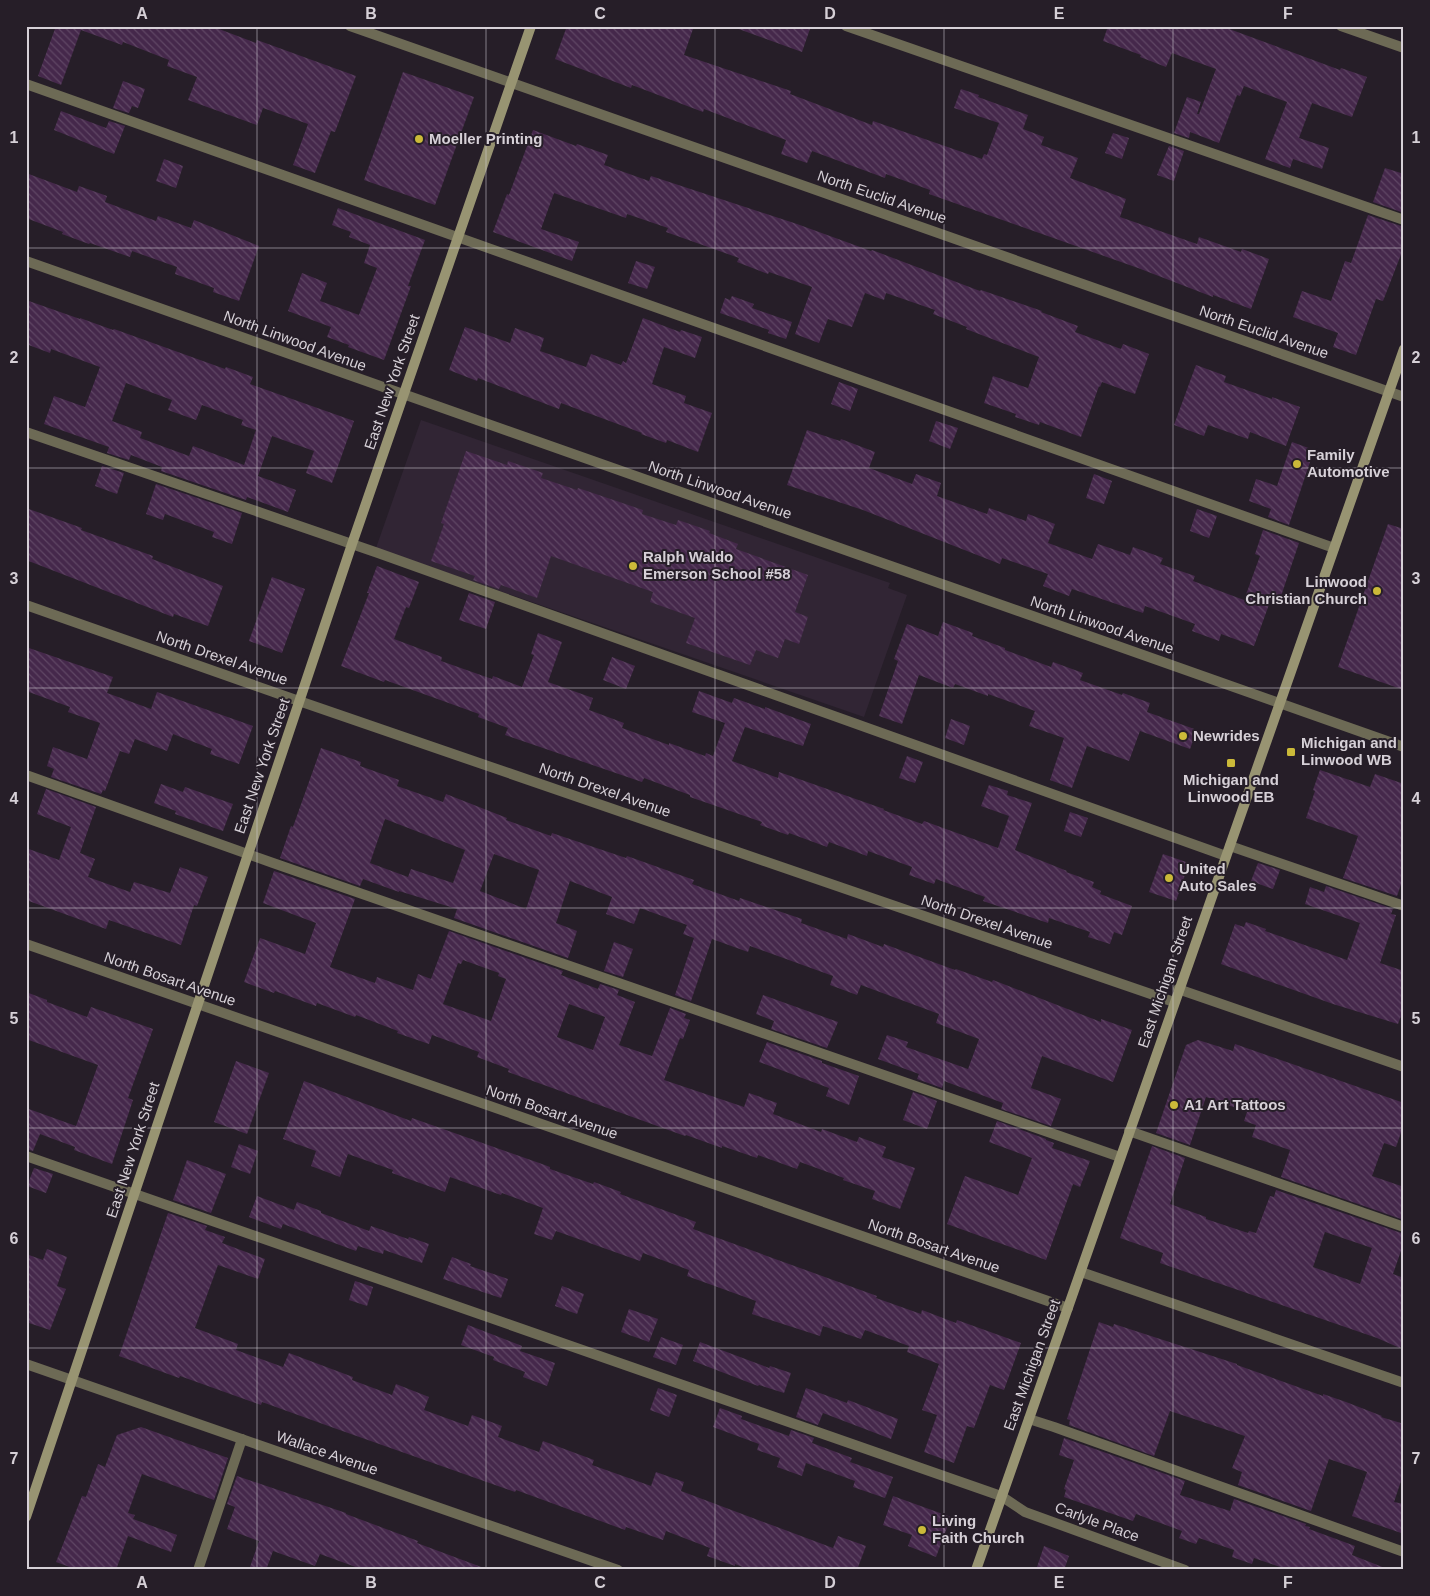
<svg xmlns="http://www.w3.org/2000/svg" width="1430" height="1596" viewBox="0 0 1430 1596" font-family="Arial,sans-serif">
<defs>
<pattern id="building-back-hatch" width="6" height="6" patternUnits="userSpaceOnUse" patternTransform="scale(1.25)"><rect width="6" height="6" fill="#45284b"/><path d="M-1 5l2 2M0 0l6 6M5-1l2 2" fill="none" stroke="#5f4664"/></pattern>
</defs>
<rect width="100%" height="100%" fill="#261e28"/>
<!-- built -->
<path fill="#312534" d="M421 420 890 583 888 588 907 595 864 717 376 548Z"/>
<!-- building -->
<g fill="url(#building-back-hatch)" fill-rule="evenodd">
<path d="M56 26H211L256 43 257 40 356 76 335 132 331 131 315 173 293 165 308 124 263 108 257 125 188 100 197 77 167 66 169 60 123 42 122 45 81 30 61 85 38 76Z"/>
<path d="M567 26H694L684 55 791 91 790 94 872 125 873 121 982 159 984 154 987 155 999 123 954 108 961 89 979 95 978 97 1028 115 1023 129 1044 137 1041 145 1078 158 1070 178 1126 199 1120 217 1197 244 1199 237 1241 252 1242 249 1269 259 1251 309 1213 295V297L1138 268 929 194 930 190 886 174 885 178 812 151 807 163 781 154 786 140 704 109 703 112 632 85 631 88 555 59Z"/>
<path d="M737 26H811L802 52 736 28Z"/>
<path d="M1108 26H1221L1340 70 1341 68 1367 77 1352 117 1312 103 1299 138 1329 148 1322 169 1293 159 1290 168 1265 159 1287 102 1244 86 1240 96 1237 95 1219 143 1190 132 1189 138 1174 133 1187 97 1201 102 1197 114H1199L1216 69 1172 53 1166 67 1140 57 1141 55 1103 41Z"/>
<path d="M403 72 474 97 435 205 364 180Z"/>
<path d="M123 81 145 89 138 108 132 106 129 113 113 108Z"/>
<path d="M61 111 106 128 109 121 125 126 114 154 54 130Z"/>
<path d="M533 130 576 146 577 144 608 155 604 165 649 181 651 176 797 224 871 251 872 250 980 291 981 290 1042 311 1041 312 1078 326 1075 332 1121 349 1123 344 1149 354 1135 394 1102 382 1100 387 1099 386 1081 437 1040 422 1039 425 1015 417 1016 414 984 403 993 376 1028 388 1039 357 966 329 967 327 933 314 935 310 886 293 884 300 865 293 852 327 828 319 819 343 795 334 812 287 769 272 768 274 737 262 739 258 666 232 668 228 627 214 626 218 554 193 541 229 579 242 572 261 493 232 507 194 509 195Z"/>
<path d="M1113 133 1129 138 1122 159 1105 153Z"/>
<path d="M1169 146 1184 151 1174 181 1157 175Z"/>
<path d="M164 159 183 166 176 188 156 181Z"/>
<path d="M1385 168 1404 174V213L1373 202Z"/>
<path d="M26 173 77 192 79 186 107 196 105 202 156 221 158 216 191 228 194 220 259 246 239 301 213 292 214 288 175 274 177 267 132 251 130 257 90 243 89 244 62 234 63 232 26 218Z"/>
<path d="M338 208 425 240 408 286H411L384 360 348 347 349 345 327 337 331 327 288 311 302 273 327 283 320 301 359 315 377 268 364 263 370 245 349 237 351 232 332 225Z"/>
<path d="M1368 215 1404 227V247L1383 301 1376 299 1356 355 1333 347 1338 333 1293 317 1302 291 1331 301 1345 261 1351 263Z"/>
<path d="M636 261 655 267 647 289 628 283Z"/>
<path d="M732 296 754 304 752 308 792 322 786 339 768 333 769 330 720 313 725 298 730 300Z"/>
<path d="M26 300 80 319V318L113 330 114 329 225 369 226 367 253 377 250 384 354 421 332 483 306 473 314 451 272 436 258 476 296 490 288 512 247 497 246 500 161 471 162 467 131 455 129 460 107 453 109 447 44 424 54 396 85 407 100 367 51 349 50 353 26 344ZM126 383 172 400 168 410 196 420 202 405 243 420 241 425 256 430 244 465 193 446 189 456 140 438 142 432 112 421Z"/>
<path d="M643 318 680 332 681 330 702 337 695 358 664 347 652 384 686 396 684 403 712 413 698 452 667 440 666 443 641 434 642 433 561 403 559 409 478 378 477 381 449 370 465 327 510 343 515 328 544 338 540 351 586 367 591 354 621 365 623 361 626 363Z"/>
<path d="M1196 365 1226 376 1224 382 1272 399V397L1300 407 1286 446 1250 432 1248 439 1208 425 1204 436 1174 425Z"/>
<path d="M839 382 858 389 850 411 831 404Z"/>
<path d="M936 421 958 428 950 449 929 441Z"/>
<path d="M807 430 840 441 841 439 875 452 869 468 912 484 916 474 941 483 937 496 987 514 989 508 1026 521 1028 514 1055 524 1048 543 1092 559 1098 544 1130 555 1133 547 1163 558 1160 564 1195 576 1193 581 1244 600 1260 556 1255 554 1263 530 1299 543 1279 602 1271 599 1254 646 1221 634 1219 641 1192 631 1195 624 1145 606 1143 613 1072 589 1069 596 1043 586 1048 574 1002 558 1000 564 863 510 787 485Z"/>
<path d="M1292 442 1314 450 1289 525 1268 517 1271 509 1249 501 1256 479 1277 486Z"/>
<path d="M466 451 507 465 508 461 543 473 541 478 577 490 578 488 643 510 642 514 676 525 678 520 710 531 709 533 738 544 736 549 808 575 795 612 808 617 799 644 785 639 778 658 756 650 750 665 686 643 695 618 650 602 653 592 551 556 537 598 501 585 499 589 473 580 475 576 431 561 444 524 441 523Z"/>
<path d="M102 466 124 473 117 494 95 486Z"/>
<path d="M1094 474 1112 481 1104 504 1086 498Z"/>
<path d="M156 484 242 513 232 544 212 537 214 532 165 514 163 520 146 514Z"/>
<path d="M26 508 82 528 81 530 153 556 152 559 223 586 208 626 174 614 173 617 26 560Z"/>
<path d="M1197 509 1217 516 1209 538 1190 531Z"/>
<path d="M1388 524 1404 529V690L1338 667Z"/>
<path d="M377 566 419 582 409 608 406 607 394 639 442 657 441 661 492 679 493 676 522 687 534 655 531 654 538 633 562 642 548 682 593 698 589 710 624 723 622 728 669 745V743L705 756 706 753 713 756 725 723 692 712 699 691 732 703 734 698 765 709V707L811 724 803 746 745 727 732 761 778 778 779 772 884 809 883 810 922 824 924 821 998 848 1009 816 981 806 989 785 1008 791 1007 795 1032 803 1015 850 1067 871 1066 872 1094 882 1092 887 1101 891 1100 894 1132 906 1122 935 1114 932 1110 944 1088 937 1090 932 1049 918 1048 923 983 901 985 897 936 879 934 884 909 875 912 867 868 851 867 856 829 842 827 847 789 833 788 835 760 825 762 822 690 797V795L644 778 642 782 505 735 508 728 478 717 479 714 385 680 384 682 341 666 369 593H367Z"/>
<path d="M272 577 305 589 282 653 249 641Z"/>
<path d="M469 593 495 602 486 629 459 620Z"/>
<path d="M943 622 973 633 972 636 1005 648V650L1051 667 1053 662 1083 673 1080 680 1122 695 1123 693 1150 703 1147 712 1197 730 1190 749 1140 731 1129 761 1087 746 1072 788 1050 780 1064 738 1029 726 1035 711 988 694V696L955 684 953 688 919 675 902 724 879 716 898 661 894 659 907 624 938 636Z"/>
<path d="M26 647 113 677 107 693 151 709 157 692 253 726 239 764 210 754 212 749 173 734 167 751 135 739 129 754 120 751 105 791 103 790 101 794 51 777 54 769 47 766 53 747 87 759 100 723 68 712 70 707 26 691Z"/>
<path d="M612 657 635 666 626 689 603 680Z"/>
<path d="M951 719 970 726 964 745 945 738Z"/>
<path d="M321 748 361 762 360 766 399 780 397 786 443 802 446 794 507 818 506 820 551 836 552 833 626 858 627 856 694 880 692 884 739 901 740 898 802 919 801 923 847 939 848 934 883 947 884 944 955 970 956 969 992 982 993 980 1101 1022V1019L1132 1030 1113 1082 1042 1056 1031 1088 1061 1099 1051 1126 1001 1109 1003 1103 944 1081 942 1088 917 1079 919 1074 878 1059 887 1035 908 1042 906 1047 968 1069 979 1039 936 1023 939 1014 861 985 857 995 830 985 833 976 750 946 748 952 712 939 691 1001 675 995 694 938 683 934 687 925 640 908 634 924 606 914 612 897 570 881 556 923 577 931 568 958 454 918 457 909 399 891V892L363 879 360 886 280 858 291 826 293 827ZM385 819 465 850 453 883 411 869 408 877 370 863ZM494 854 539 870 526 909 480 891Z"/>
<path d="M907 756 923 762 915 783 899 778Z"/>
<path d="M1320 770 1370 787 1375 774 1404 784V876L1397 896 1343 878 1358 836 1306 818 1315 791 1313 790Z"/>
<path d="M161 784 183 792 185 787 233 804 223 831 175 814 176 811 154 803Z"/>
<path d="M46 789 96 807 80 853 95 859 88 877 130 892 134 882 170 893 180 867 208 877 197 906 194 905 181 945 109 920 106 929 26 900V848L59 860 71 827 37 814Z"/>
<path d="M1070 812 1088 818 1081 837 1064 831Z"/>
<path d="M1163 854 1189 863 1176 901 1149 892Z"/>
<path d="M1258 863 1280 870 1273 889 1251 881Z"/>
<path d="M274 871 355 899 330 967 375 983 377 977 413 990 418 974 431 979 449 931 563 971 561 975 598 989 600 984 619 990 617 995 635 1002 619 1045 652 1056 670 1008 686 1014 684 1018 690 1020 683 1039 680 1038 664 1080 744 1107 749 1093 777 1103 773 1114 821 1132 822 1129 857 1142 859 1137 886 1147 882 1157 915 1168 900 1209 872 1199 875 1191 843 1180 844 1178 800 1162 797 1169 758 1155 757 1158 722 1146V1148L686 1135 685 1136 508 1072 509 1069 477 1057 479 1052 432 1035 429 1044 397 1033 398 1031 356 1015 355 1017 317 1003 316 1006 275 991 274 993 244 982 260 938 305 954 316 923 263 903ZM463 960 499 973 498 976 506 979 491 1021 443 1004 458 963 461 964ZM569 1004 605 1017 593 1050 557 1037Z"/>
<path d="M1326 886 1393 909 1391 914 1396 915 1380 963 1404 971V1008L1398 1024 1333 1004 1221 964 1235 924 1244 927 1246 922 1266 929 1265 931 1347 960 1360 923 1305 904 1310 887 1324 892Z"/>
<path d="M614 942 633 949 623 977 604 971Z"/>
<path d="M26 992 47 1000V1002L87 1017 91 1007 153 1029 128 1098 133 1100 112 1164 74 1150 75 1147 40 1134 33 1151 26 1149V1108L76 1126 98 1065 26 1039Z"/>
<path d="M763 995 838 1022 827 1048 771 1029 774 1021 756 1014Z"/>
<path d="M1198 1040 1233 1051 1235 1044 1404 1103V1124L1396 1147 1384 1143 1372 1176 1404 1187V1220L1281 1177 1290 1150 1252 1137 1256 1125 1244 1121 1247 1112 1206 1097 1190 1145 1156 1133 1186 1045Z"/>
<path d="M767 1042 822 1061V1063L859 1076 849 1105 826 1096 829 1088 759 1062Z"/>
<path d="M236 1061 269 1073 247 1134 214 1122Z"/>
<path d="M304 1081 411 1121 412 1118 542 1164 550 1167V1169L593 1184 594 1182 621 1192 620 1194 696 1222 693 1229 877 1296 876 1298 921 1314 922 1310 956 1323 957 1320 1021 1343 1004 1390 990 1385 974 1428 967 1426 954 1463 924 1452 937 1415 922 1410 939 1364 907 1352 909 1346 865 1330 861 1339 823 1326 820 1336 752 1314 756 1301 687 1276 689 1270 643 1253 640 1261 556 1231 552 1240 534 1234 543 1208 502 1193 501 1195 450 1177 445 1192 392 1173 393 1170 348 1154 340 1177 311 1166 316 1151 283 1139Z"/>
<path d="M913 1092 937 1101 927 1129 903 1120Z"/>
<path d="M997 1121 1046 1139V1140L1054 1143 1052 1148 1090 1161 1080 1187 1073 1184 1046 1260 947 1224 965 1176 1018 1195 1032 1158 989 1142Z"/>
<path d="M239 1144 258 1151 250 1174 231 1167Z"/>
<path d="M1152 1146 1185 1158 1170 1204 1206 1217V1219L1248 1233 1249 1231 1256 1233 1270 1196 1274 1197 1276 1190 1404 1234V1242L1393 1274 1404 1278V1338L1400 1348 1377 1338 1160 1263 1163 1253 1120 1238ZM1325 1232 1372 1248 1360 1284 1313 1267Z"/>
<path d="M187 1160 226 1174 211 1213 173 1200Z"/>
<path d="M34 1168 53 1174 46 1193 27 1186Z"/>
<path d="M257 1196 294 1210 297 1202 321 1211V1213L369 1231 371 1226 408 1239 409 1237 429 1244 422 1263 384 1250 383 1254 358 1246 356 1251 283 1224 281 1229 249 1217Z"/>
<path d="M168 1213 207 1226 205 1230 225 1237 222 1243 265 1259 258 1279 218 1265 195 1328 238 1344 236 1350 283 1367 289 1353 353 1377 352 1380 392 1395 396 1384 429 1397 424 1410 468 1426 472 1415 502 1426 498 1437 539 1452 543 1441 594 1460 592 1465 651 1486 656 1472 684 1482 681 1491 833 1548 838 1536 866 1546 857 1570H750L735 1564V1566L707 1556 710 1548 666 1531 663 1540 626 1527 625 1530 516 1490 515 1492 334 1428 262 1402 261 1405 180 1376 179 1378 119 1356Z"/>
<path d="M47 1249 67 1257 57 1286 66 1289 50 1330 26 1322V1254L43 1260Z"/>
<path d="M452 1257 471 1264 470 1266 508 1279 501 1298 443 1279Z"/>
<path d="M355 1281 373 1287 367 1306 349 1300Z"/>
<path d="M562 1286 584 1294 577 1314 555 1306Z"/>
<path d="M629 1309 658 1319 649 1342 621 1332Z"/>
<path d="M1099 1322 1113 1327 1114 1324 1237 1364V1365L1323 1396V1394L1346 1402 1382 1416 1381 1417 1404 1424V1472L1394 1502 1404 1504V1534L1352 1516 1367 1472 1329 1459 1311 1511 1238 1485 1242 1472 1232 1468 1245 1436 1170 1411 1154 1456 1069 1425 1070 1420 1067 1419Z"/>
<path d="M468 1325 522 1346 520 1351 555 1363 547 1386 523 1377 525 1372 493 1360 494 1357 461 1345Z"/>
<path d="M661 1337 683 1345 676 1365 653 1357Z"/>
<path d="M700 1342 769 1368 770 1366 791 1373 784 1393 759 1385 758 1386 693 1361Z"/>
<path d="M658 1388 677 1395 669 1417 650 1410Z"/>
<path d="M806 1388 847 1403 848 1400 898 1419 891 1439 823 1413 818 1425 796 1417Z"/>
<path d="M720 1408 742 1416 741 1419 789 1436 791 1430 814 1438 812 1443 852 1458 850 1462 893 1477 885 1498 853 1487 855 1481 806 1463 802 1476 777 1467 780 1458 757 1450 759 1444 713 1427Z"/>
<path d="M141 1427 228 1458 214 1500 142 1474 128 1513 135 1515 133 1519 177 1535 171 1552 128 1536 116 1570H78L56 1562 82 1496 86 1497 98 1464 105 1467 117 1435Z"/>
<path d="M1064 1438 1185 1481 1180 1495 1230 1511 1234 1499 1306 1524 1305 1526 1310 1527 1309 1529 1355 1546 1352 1555 1385 1568V1570H1289L1254 1558 1252 1564 1232 1557 1234 1550 1199 1538 1196 1544 1179 1538 1182 1531 1136 1514 1133 1521 1064 1497 1066 1490 1064 1489 1074 1460 1059 1455Z"/>
<path d="M237 1476 346 1513V1514L418 1541 417 1543 484 1568 483 1570H364L320 1554 315 1566 273 1551 266 1570H258L250 1567 259 1541 227 1529 235 1507 227 1504Z"/>
<path d="M893 1496 951 1517 936 1557 908 1546 912 1535 883 1525Z"/>
<path d="M1044 1546 1069 1556 1064 1570H1036Z"/>
</g>
<g fill="none" stroke-linecap="round" stroke-linejoin="round">
<!-- service -->
<g stroke="#6d6a55" stroke-width="10">
<path d="M846 26 1404 220"/>
<path d="M26 84 1334 548"/>
<path d="M26 432 378 553 1226 856"/>
<path d="M26 775 273 863 1120 1157"/>
<path d="M1230 846 1404 906"/>
<path d="M1129 1131 1404 1227"/>
<path d="M26 1156 1001 1496"/>
<path d="M1029 1419 1054 1427 1404 1552"/>
<path d="M198 1570 242 1439"/>
</g>
<!-- minor -->
<g stroke="#6d6a55" stroke-width="10">
<path d="M350 26 1404 397"/>
<path d="M1341 26 1404 48"/>
<path d="M26 261 1404 747"/>
<path d="M26 605 299 701 1174 1002"/>
<path d="M1178 989 1404 1067"/>
<path d="M26 1364 618 1570"/>
<path d="M1001 1496 1025 1512 1185 1570"/>
</g>
<!-- tertiary -->
<g stroke="#6d6a55" stroke-width="10">
<path d="M26 944 1068 1308"/>
<path d="M1081 1272 1404 1383"/>
</g>
<!-- secondary -->
<g stroke="#989472" stroke-width="10">
<path d="M26 1517 352 544 531 26"/>
<path d="M976 1570 1404 349"/>
</g>
</g>
<!-- grid -->
<path fill="none" stroke="#d6d0d7" stroke-width="1" stroke-opacity="0.55" d="M257 26V1570M486 26V1570M715 26V1570M944 26V1570M1173 26V1570M26 248H1404M26 468H1404M26 688H1404M26 908H1404M26 1128H1404M26 1348H1404"/>
<!-- markers -->
<g fill="#cbba39" stroke="#261e28" stroke-width="2">
<circle cx="419" cy="139" r="5"/>
<circle cx="1297" cy="464" r="5"/>
<circle cx="633" cy="566" r="5"/>
<circle cx="1377" cy="591" r="5"/>
<circle cx="1183" cy="736" r="5"/>
<rect x="1286" y="747" width="10" height="10" rx="2.5"/>
<rect x="1226" y="758" width="10" height="10" rx="2.5"/>
<circle cx="1169" cy="878" r="5"/>
<circle cx="1174" cy="1105" r="5"/>
<circle cx="922" cy="1530" r="5"/>
</g>
<g text-anchor="middle" stroke-width="4" stroke-linejoin="round" paint-order="stroke">
<!-- poi labels -->
<g font-size="15" font-weight="bold" fill="#d6d0d7" stroke="#261e28" text-anchor="start">
<text x="429" y="144">Moeller Printing</text>
<text x="1307" y="460">Family<tspan x="1307" dy="17">Automotive</tspan></text>
<text x="643" y="562">Ralph Waldo<tspan x="643" dy="17">Emerson School #58</tspan></text>
<text x="1367" y="587" text-anchor="end">Linwood<tspan x="1367" dy="17">Christian Church</tspan></text>
<text x="1193" y="741">Newrides</text>
<text x="1301" y="748">Michigan and<tspan x="1301" dy="17">Linwood WB</tspan></text>
<text x="1231" y="785" text-anchor="middle">Michigan and<tspan x="1231" dy="17">Linwood EB</tspan></text>
<text x="1179" y="874">United<tspan x="1179" dy="17">Auto Sales</tspan></text>
<text x="1184" y="1110">A1 Art Tattoos</text>
<text x="932" y="1526">Living<tspan x="932" dy="17">Faith Church</tspan></text>
</g>
<!-- street labels -->
<g font-size="15" fill="#d6d0d7" stroke="#261e28">
<text transform="translate(882 197) rotate(19)" y="5">North Euclid Avenue</text>
<text transform="translate(1264 332) rotate(19)" y="5">North Euclid Avenue</text>
<text transform="translate(295 341) rotate(20)" y="5">North Linwood Avenue</text>
<text transform="translate(392 382) rotate(-71)" y="5">East New York Street</text>
<text transform="translate(720 490) rotate(19)" y="5">North Linwood Avenue</text>
<text transform="translate(1102 625) rotate(19)" y="5">North Linwood Avenue</text>
<text transform="translate(222 658) rotate(19)" y="5">North Drexel Avenue</text>
<text transform="translate(262 766) rotate(-71)" y="5">East New York Street</text>
<text transform="translate(605 790) rotate(19)" y="5">North Drexel Avenue</text>
<text transform="translate(987 922) rotate(19)" y="5">North Drexel Avenue</text>
<text transform="translate(170 979) rotate(19)" y="5">North Bosart Avenue</text>
<text transform="translate(1165 982) rotate(-71)" y="5">East Michigan Street</text>
<text transform="translate(552 1112) rotate(19)" y="5">North Bosart Avenue</text>
<text transform="translate(133 1150) rotate(-72)" y="5">East New York Street</text>
<text transform="translate(934 1246) rotate(19)" y="5">North Bosart Avenue</text>
<text transform="translate(1032 1365) rotate(-70)" y="5">East Michigan Street</text>
<text transform="translate(327 1453) rotate(19)" y="5">Wallace Avenue</text>
<text transform="translate(1097 1522) rotate(20)" y="5">Carlyle Place</text>
</g>
</g>
<!-- border -->
<rect width="1430" height="1596" fill="none" stroke="#261e28" stroke-width="55"/>
<rect x="28" y="28" width="1374" height="1540" fill="none" stroke="#d6d0d7" stroke-width="2"/>
<g font-size="16" text-anchor="middle" font-weight="bold" fill="#d6d0d7">
<text x="142" y="19">A</text>
<text x="371" y="19">B</text>
<text x="600" y="19">C</text>
<text x="830" y="19">D</text>
<text x="1059" y="19">E</text>
<text x="1288" y="19">F</text>
<text x="14" y="143">1</text>
<text x="1416" y="143">1</text>
<text x="14" y="363">2</text>
<text x="1416" y="363">2</text>
<text x="14" y="584">3</text>
<text x="1416" y="584">3</text>
<text x="14" y="804">4</text>
<text x="1416" y="804">4</text>
<text x="14" y="1024">5</text>
<text x="1416" y="1024">5</text>
<text x="14" y="1244">6</text>
<text x="1416" y="1244">6</text>
<text x="14" y="1464">7</text>
<text x="1416" y="1464">7</text>
<text x="142" y="1588">A</text>
<text x="371" y="1588">B</text>
<text x="600" y="1588">C</text>
<text x="830" y="1588">D</text>
<text x="1059" y="1588">E</text>
<text x="1288" y="1588">F</text>
</g>
</svg>
